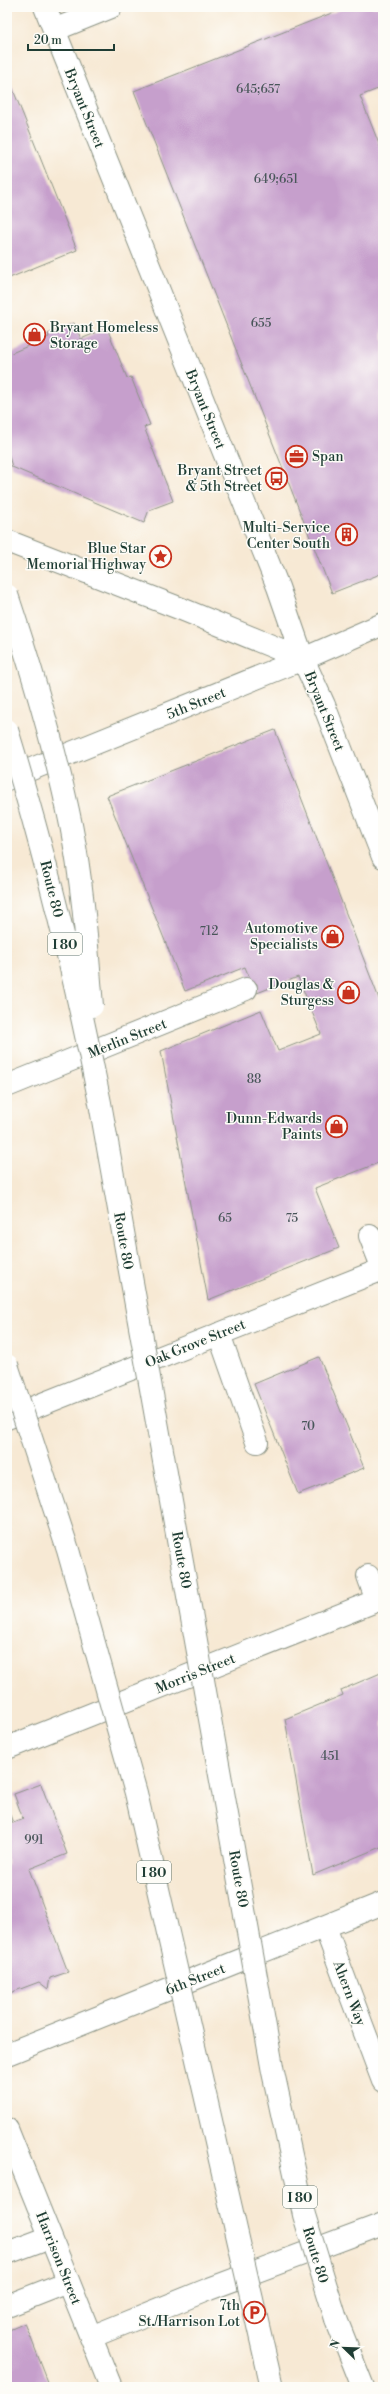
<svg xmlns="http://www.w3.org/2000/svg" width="390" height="2394" viewBox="0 0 390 2394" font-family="'Libre Bodoni',serif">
<rect width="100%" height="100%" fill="#fdfcf7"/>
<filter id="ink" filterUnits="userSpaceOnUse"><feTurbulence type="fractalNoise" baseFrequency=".025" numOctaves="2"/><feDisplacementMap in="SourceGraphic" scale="8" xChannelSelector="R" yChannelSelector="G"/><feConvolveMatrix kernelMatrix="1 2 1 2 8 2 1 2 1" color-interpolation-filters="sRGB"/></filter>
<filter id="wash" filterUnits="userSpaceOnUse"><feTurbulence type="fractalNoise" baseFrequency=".012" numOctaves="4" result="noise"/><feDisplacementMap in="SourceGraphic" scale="16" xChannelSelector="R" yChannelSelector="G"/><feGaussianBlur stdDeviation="0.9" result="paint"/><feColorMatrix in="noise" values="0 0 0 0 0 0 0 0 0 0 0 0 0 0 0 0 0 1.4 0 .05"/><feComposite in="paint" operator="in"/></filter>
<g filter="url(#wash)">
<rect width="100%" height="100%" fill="#f7e9d4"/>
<g id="blocks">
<!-- building -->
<g fill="#c69fcc">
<path d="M347 7H383V87L360 96 383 154V573L332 593 134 91Z"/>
<path d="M8 77 77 250 7 279V78Z"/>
<path d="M74 323 81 339 107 328 127 378 131 377 150 425 144 427 173 501 149 510 144 523 12 467 7 449V355L49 337 48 334Z"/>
<path d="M275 730 383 1009V1161L315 1188 339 1248 208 1300 161 1051 261 1010 278 1051 321 1034 298 977 257 993V984L249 977 245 967 185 991 107 796Z"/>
<path d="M319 1357 364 1468 298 1494 254 1384Z"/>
<path d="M383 1672V1846L313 1875 285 1719 343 1695 341 1690Z"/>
<path d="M41 1784 67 1854 29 1869 68 1972 50 1978 48 1989 39 1982 7 1994V1815H10L13 1823 23 1819 14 1794Z"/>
<path d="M25 2323 50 2387H7V2331Z"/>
</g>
</g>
</g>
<g filter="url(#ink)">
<use href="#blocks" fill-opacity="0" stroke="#8b9384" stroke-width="1"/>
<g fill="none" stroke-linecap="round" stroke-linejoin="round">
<defs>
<g id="minor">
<path d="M54 30 111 7"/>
<path d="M303 659 383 624"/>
<path d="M7 1086 246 989"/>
<path d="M370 1236 383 1269"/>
<path d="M219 1334 257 1442"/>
<path d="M7 1418 383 1269"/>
<path d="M368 1576 377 1601"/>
<path d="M7 1748 383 1598"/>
<path d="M325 1927 383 2081"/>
<path d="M7 2253 50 2237"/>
<path d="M7 2306 68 2282"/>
<path d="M91 2337 209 2289 383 2224"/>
</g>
<g id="major">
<path d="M45 7 278 587 303 659 324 705 383 857"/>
<path d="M7 779 303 659"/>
<path d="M7 2054 383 1903"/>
<path d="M7 2129 111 2387"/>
</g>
<g id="highway">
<path d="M7 541 184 610 303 659"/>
<path d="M336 2319 363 2387"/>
</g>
</defs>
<!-- minor casing -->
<use href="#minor" stroke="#8b9384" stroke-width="24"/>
<!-- major casing -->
<use href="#major" stroke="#8b9384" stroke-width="24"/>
<!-- highway casing -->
<use href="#highway" stroke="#8b9384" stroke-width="24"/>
<!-- minor -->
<use href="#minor" stroke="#fff" stroke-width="22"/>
<!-- major -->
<use href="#major" stroke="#fff" stroke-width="22"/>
<!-- highway -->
<use href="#highway" stroke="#fff" stroke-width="22"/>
<defs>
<g id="highway-bridge">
<path d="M7 595C32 670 55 747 71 825 83 885 87 946 92 1006"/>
<path d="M7 730C45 853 75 977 100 1103L273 2072 304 2215 336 2319"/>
<path d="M7 1365 68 1550 136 1793 272 2387"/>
</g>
</defs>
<!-- highway-bridge casing -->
<use href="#highway-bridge" stroke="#8b9384" stroke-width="24" stroke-linecap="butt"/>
<!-- highway-bridge -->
<use href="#highway-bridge" stroke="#fff" stroke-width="22"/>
</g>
</g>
<!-- icons -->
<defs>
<symbol id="shop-ring" viewBox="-11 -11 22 22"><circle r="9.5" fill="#fdfcf7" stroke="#c8321e" stroke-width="1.5"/><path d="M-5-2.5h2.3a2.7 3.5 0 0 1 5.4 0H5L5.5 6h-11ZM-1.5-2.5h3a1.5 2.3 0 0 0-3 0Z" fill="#c8321e"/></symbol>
<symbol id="office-ring" viewBox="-11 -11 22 22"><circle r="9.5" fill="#fdfcf7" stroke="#c8321e" stroke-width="1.5"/><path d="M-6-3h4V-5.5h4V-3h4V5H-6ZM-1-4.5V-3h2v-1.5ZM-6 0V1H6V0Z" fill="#c8321e"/></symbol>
<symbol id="bus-ring" viewBox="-11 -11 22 22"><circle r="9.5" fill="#fdfcf7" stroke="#c8321e" stroke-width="1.5"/><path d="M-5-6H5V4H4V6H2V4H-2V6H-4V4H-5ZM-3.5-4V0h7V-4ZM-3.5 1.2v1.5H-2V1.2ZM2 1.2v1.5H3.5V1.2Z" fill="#c8321e"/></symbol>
<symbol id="building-ring" viewBox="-11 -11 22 22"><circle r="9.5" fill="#fdfcf7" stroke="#c8321e" stroke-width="1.5"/><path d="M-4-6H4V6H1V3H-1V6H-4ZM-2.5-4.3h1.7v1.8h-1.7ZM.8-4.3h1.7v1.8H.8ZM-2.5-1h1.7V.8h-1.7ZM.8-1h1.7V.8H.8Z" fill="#c8321e"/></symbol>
<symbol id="sight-ring" viewBox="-11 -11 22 22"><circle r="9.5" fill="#fdfcf7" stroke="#c8321e" stroke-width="1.5"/><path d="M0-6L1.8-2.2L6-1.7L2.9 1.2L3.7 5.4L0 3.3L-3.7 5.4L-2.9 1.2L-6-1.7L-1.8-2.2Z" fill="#c8321e"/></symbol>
<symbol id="parking-ring" viewBox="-11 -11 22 22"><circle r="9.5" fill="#fdfcf7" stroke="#c8321e" stroke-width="1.5"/><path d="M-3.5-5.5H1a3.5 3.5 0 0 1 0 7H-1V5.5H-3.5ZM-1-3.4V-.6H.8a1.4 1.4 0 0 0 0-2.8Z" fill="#c8321e"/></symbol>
</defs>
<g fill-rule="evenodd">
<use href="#shop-ring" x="22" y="322" width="25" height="25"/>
<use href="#office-ring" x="284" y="444" width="25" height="25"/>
<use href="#bus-ring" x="264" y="466" width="25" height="25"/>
<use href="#building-ring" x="334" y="522" width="25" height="25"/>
<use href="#sight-ring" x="148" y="544" width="25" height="25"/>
<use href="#shop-ring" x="320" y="924" width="25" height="25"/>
<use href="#shop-ring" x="336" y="980" width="25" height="25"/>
<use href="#shop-ring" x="324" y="1114" width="25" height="25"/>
<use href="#parking-ring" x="242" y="2300" width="25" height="25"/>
</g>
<g text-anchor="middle" stroke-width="3" stroke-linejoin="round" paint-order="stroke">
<!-- number labels -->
<g font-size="12" fill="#49565a">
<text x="258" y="93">645;657</text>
<text x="276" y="183">649;651</text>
<text x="261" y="327">655</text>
<text x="209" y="935">712</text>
<text x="254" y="1083">88</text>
<text x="225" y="1222">65</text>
<text x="292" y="1222">75</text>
<text x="308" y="1430">70</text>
<text x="330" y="1760">451</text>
<text x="34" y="1844">991</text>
</g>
<!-- shield labels -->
<g fill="#fdfcf7" stroke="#62766e" stroke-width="1">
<rect x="48" y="933" width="34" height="22" rx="3"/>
<rect x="137" y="1861" width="34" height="22" rx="3"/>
<rect x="283" y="2186" width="34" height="22" rx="3"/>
</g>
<g font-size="13" font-weight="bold" fill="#1f3d34">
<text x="65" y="949">I 80</text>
<text x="154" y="1877">I 80</text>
<text x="300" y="2202">I 80</text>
</g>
<!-- street labels -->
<g font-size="14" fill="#1f3d34" stroke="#fdfcf7">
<text transform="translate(85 108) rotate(68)" y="5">Bryant Street</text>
<text transform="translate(206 409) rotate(68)" y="5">Bryant Street</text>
<text transform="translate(196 703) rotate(-22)" y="5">5th Street</text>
<text transform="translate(325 711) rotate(68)" y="5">Bryant Street</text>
<text transform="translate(52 889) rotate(76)" y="5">Route 80</text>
<text transform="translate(127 1038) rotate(-22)" y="5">Merlin Street</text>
<text transform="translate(124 1241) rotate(80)" y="5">Route 80</text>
<text transform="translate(195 1343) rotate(-22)" y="5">Oak Grove Street</text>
<text transform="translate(182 1560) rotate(80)" y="5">Route 80</text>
<text transform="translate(195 1673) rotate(-22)" y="5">Morris Street</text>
<text transform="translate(239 1879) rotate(80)" y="5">Route 80</text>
<text transform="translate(195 1979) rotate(-22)" y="5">6th Street</text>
<text transform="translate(350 1993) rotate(69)" y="5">Ahern Way</text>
<text transform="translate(316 2255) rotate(73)" y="5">Route 80</text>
<text transform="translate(59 2258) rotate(68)" y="5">Harrison Street</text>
</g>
<!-- poi labels -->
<g font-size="14" fill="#1f3d34" stroke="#fdfcf7" text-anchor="end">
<text x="50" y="332" text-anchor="start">Bryant Homeless<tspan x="50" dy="16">Storage</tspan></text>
<text x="312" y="461" text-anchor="start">Span</text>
<text x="262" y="475">Bryant Street<tspan x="262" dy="16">&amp; 5th Street</tspan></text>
<text x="330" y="532">Multi-Service<tspan x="330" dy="16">Center South</tspan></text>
<text x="146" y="553">Blue Star<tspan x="146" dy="16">Memorial Highway</tspan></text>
<text x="318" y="933">Automotive<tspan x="318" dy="16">Specialists</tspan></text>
<text x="334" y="989">Douglas &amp;<tspan x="334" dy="16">Sturgess</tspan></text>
<text x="322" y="1123">Dunn-Edwards<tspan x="322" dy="16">Paints</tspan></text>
<text x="240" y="2310">7th<tspan x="240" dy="16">St./Harrison Lot</tspan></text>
</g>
</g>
<!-- margin -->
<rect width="390" height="2394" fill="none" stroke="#fdfcf7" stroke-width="24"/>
<!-- north arrow -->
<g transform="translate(344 2348) rotate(293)" stroke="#fdfcf7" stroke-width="3" paint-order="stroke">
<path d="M0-3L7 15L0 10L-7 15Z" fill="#1f3d34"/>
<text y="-6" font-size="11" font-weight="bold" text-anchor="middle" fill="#1f3d34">N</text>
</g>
<!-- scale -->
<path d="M28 44v6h86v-6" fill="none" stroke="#1f3d34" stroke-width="2"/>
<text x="34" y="44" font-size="12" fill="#1f3d34" stroke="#fdfcf7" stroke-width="3" paint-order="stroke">20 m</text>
</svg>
